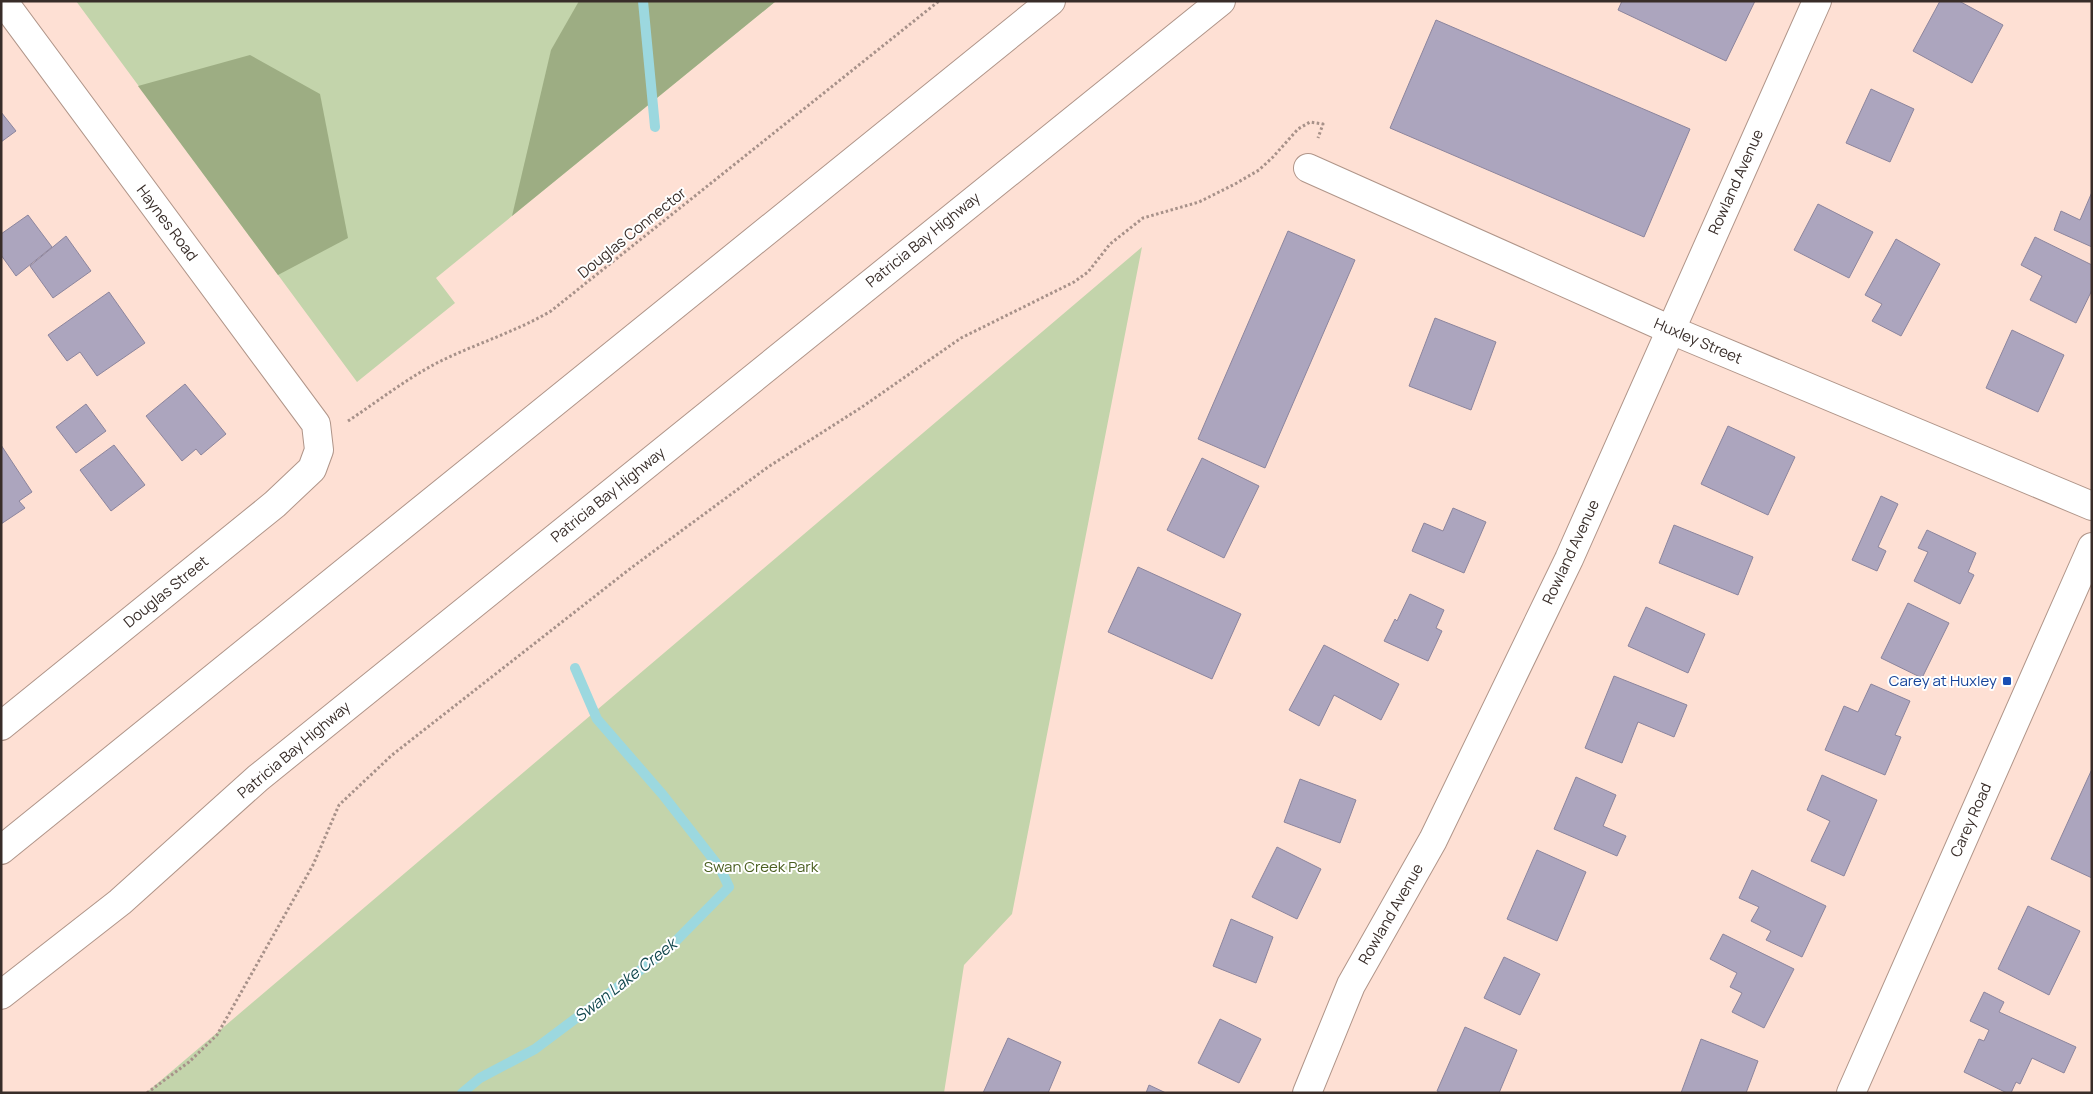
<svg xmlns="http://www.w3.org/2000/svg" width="2093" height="1094" viewBox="0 0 2093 1094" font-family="Manrope,sans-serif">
<rect width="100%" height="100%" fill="#fee0d4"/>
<!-- green -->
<g fill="#c3d4ab">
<path d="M76 1H776L436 278 455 303 357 382Z"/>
<path d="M1142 247 1012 914 964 965 944 1093H146Z"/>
</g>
<!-- forest -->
<g fill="#9dad83">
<path d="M579 1H776L512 216 551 50Z"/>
<path d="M250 55 320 94 348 238 278 275 138 86Z"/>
</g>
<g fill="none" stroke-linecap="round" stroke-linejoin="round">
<!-- stream -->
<g stroke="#9cd8df" stroke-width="10">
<path d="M643 1 655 127"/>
<path d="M462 1093 480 1078 535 1049 667 950 729 887 720 868 663 795 597 719 575 668"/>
</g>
</g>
<!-- building -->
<g fill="#aca5be" stroke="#8c859d">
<path d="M1622 1H1755L1726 61 1618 10Z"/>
<path d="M1940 1H1959L2003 25 1972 83 1913 51Z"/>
<path d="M1436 20 1690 129 1644 237 1390 128Z"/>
<path d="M1871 89 1914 109 1890 162 1846 143Z"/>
<path d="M1 112 16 131 1 142Z"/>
<path d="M2092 192V247L2054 230 2061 211 2080 220Z"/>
<path d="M1818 204 1873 232 1849 278 1794 250Z"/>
<path d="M28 215 52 247 16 276 1 255V234Z"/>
<path d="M1288 231 1355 260 1265 468 1198 439Z"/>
<path d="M66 236 91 271 53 298 30 266Z"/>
<path d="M2035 237 2092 265V290L2076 323 2030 300 2042 276 2021 265Z"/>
<path d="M1896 239 1940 264 1901 336 1872 321 1882 304 1865 295Z"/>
<path d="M109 292 145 343 97 376 80 352 67 361 48 335Z"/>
<path d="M1435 318 1496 342 1471 410 1409 386Z"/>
<path d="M2012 330 2064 355 2038 412 1986 388Z"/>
<path d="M185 384 226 434 201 455 196 449 182 461 146 416Z"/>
<path d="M86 404 106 431 76 453 56 427Z"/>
<path d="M1728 426 1795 457 1768 515 1701 484Z"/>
<path d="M1 445 32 492 19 501 25 508 1 524Z"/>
<path d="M114 445 145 485 111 511 80 470Z"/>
<path d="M1202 458 1259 486 1224 558 1167 530Z"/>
<path d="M1881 496 1898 504 1878 547 1886 551 1877 571 1852 560Z"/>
<path d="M1453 508 1486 522 1464 573 1412 551 1424 523 1443 531Z"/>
<path d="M1674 525 1753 557 1738 595 1659 563Z"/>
<path d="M1927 530 1976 553 1968 572 1974 575 1960 604 1914 581 1928 552 1918 548Z"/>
<path d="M1138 567 1241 614 1212 679 1108 632Z"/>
<path d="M1410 594 1444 610 1436 628 1442 631 1428 661 1384 641 1395 619 1397 621Z"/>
<path d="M1908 603 1949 623 1922 678 1881 658Z"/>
<path d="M1646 607 1705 634 1688 673 1628 646Z"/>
<path d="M1324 645 1399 684 1381 720 1334 695 1319 726 1289 710Z"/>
<path d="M1614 676 1687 705 1674 737 1638 722 1622 763 1585 748Z"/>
<path d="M1871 684 1910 701 1895 735 1901 737 1885 775 1825 750 1844 706 1858 712Z"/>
<path d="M2092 769V878L2051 859Z"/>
<path d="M1822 775 1877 800 1844 876 1811 861 1830 821 1807 810Z"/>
<path d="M1576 777 1616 795 1603 826 1626 836 1617 856 1554 829Z"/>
<path d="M1300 779 1356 800 1340 843 1284 822Z"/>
<path d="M1277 847 1321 869 1297 919 1252 897Z"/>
<path d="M1537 850 1586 872 1557 941 1507 919Z"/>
<path d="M1752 870 1826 906 1802 957 1766 940 1771 931 1751 921 1759 907 1739 898Z"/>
<path d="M2028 906 2080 931 2049 995 1998 969Z"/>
<path d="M1231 919 1273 937 1256 983 1213 966Z"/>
<path d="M1723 934 1794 969 1764 1028 1732 1012 1742 993 1730 987 1737 973 1710 959Z"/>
<path d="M1504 957 1540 974 1520 1015 1484 998Z"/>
<path d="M1984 992 2004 1002 1999 1012 2076 1047 2064 1073 2032 1058 2020 1084 2016 1082 2011 1093H2007L1964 1072 1979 1039 1984 1041 1989 1030 1970 1021Z"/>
<path d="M1220 1019 1261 1039 1239 1083 1198 1063Z"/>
<path d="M1465 1027 1517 1050 1499 1093H1441L1437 1091Z"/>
<path d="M1008 1038 1061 1062 1048 1093H983Z"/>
<path d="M1701 1039 1758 1061 1746 1093H1681Z"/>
<path d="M1149 1085 1166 1093H1146Z"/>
</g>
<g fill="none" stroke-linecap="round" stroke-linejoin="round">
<defs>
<g id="minor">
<path d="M1308 168 1671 330 2092 506"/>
<path d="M1 726 275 504 312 469 319 450 316 424 3 1"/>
<path d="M1307 1093 1351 985 1433 840 1569 559 1817 1"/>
</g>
<path id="tertiary" d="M1851 1093 2092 547"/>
<g id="motorway">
<path d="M1 850 1051 1"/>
<path d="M1 995 120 902 258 778 1221 1"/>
</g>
</defs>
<!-- minor casing -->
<use href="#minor" stroke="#b09589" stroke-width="30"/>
<!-- tertiary casing -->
<use href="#tertiary" stroke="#b09589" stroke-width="30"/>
<!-- motorway casing -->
<use href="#motorway" stroke="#b09589" stroke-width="30"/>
<!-- path -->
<g stroke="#a79189" stroke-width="3" stroke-dasharray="2.5 2.5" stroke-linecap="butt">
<path d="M348 421C380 400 411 375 445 359 481 342 517 331 551 311L939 1"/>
<path d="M147 1093 189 1062 217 1035 313 865 339 805 392 755 631 568 768 467 862 407 961 338 1074 282 1088 272 1110 244 1143 218 1199 202 1235 184 1259 170 1273 157 1298 129 1310 122 1323 124 1318 138"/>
</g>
<!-- minor -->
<use href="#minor" stroke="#fff" stroke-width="28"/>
<!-- tertiary -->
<use href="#tertiary" stroke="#fff" stroke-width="28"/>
<!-- motorway -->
<use href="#motorway" stroke="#fff" stroke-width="28"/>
</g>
<!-- markers -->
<rect fill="#1a4fb4" stroke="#fff" stroke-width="2" x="2002" y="676" width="10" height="10" rx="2.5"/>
<g text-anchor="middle" stroke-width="4" stroke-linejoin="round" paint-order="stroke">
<!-- street labels -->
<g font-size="15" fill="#382d29" stroke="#fff">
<text transform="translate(1736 182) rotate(-66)" y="5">Rowland Avenue</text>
<text transform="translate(167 223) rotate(53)" y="5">Haynes Road</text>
<text transform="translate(632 233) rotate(-39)" y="5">Douglas Connector</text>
<text transform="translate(923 240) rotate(-39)" y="5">Patricia Bay Highway</text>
<text transform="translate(1698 341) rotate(23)" y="5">Huxley Street</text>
<text transform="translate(608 495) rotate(-39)" y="5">Patricia Bay Highway</text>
<text transform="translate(1571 552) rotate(-65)" y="5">Rowland Avenue</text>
<text transform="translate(166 592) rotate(-39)" y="5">Douglas Street</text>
<text transform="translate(294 750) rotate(-40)" y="5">Patricia Bay Highway</text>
<text transform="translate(1971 820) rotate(-66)" y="5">Carey Road</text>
<text transform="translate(1391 914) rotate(-60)" y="5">Rowland Avenue</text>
</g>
<!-- transit labels -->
<g font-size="15" fill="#164399" stroke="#fff" text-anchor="end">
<text x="1997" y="686">Carey at Huxley</text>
</g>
<!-- park labels -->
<g font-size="15" fill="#4a5f20" stroke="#fff">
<text x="761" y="872">Swan Creek Park</text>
</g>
<!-- water labels -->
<g font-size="16" font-style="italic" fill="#11474d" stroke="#fff">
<text transform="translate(625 980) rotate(-38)" y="6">Swan Lake Creek</text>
</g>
</g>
<!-- border -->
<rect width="2093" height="1094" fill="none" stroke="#382d29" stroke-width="5"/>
</svg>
